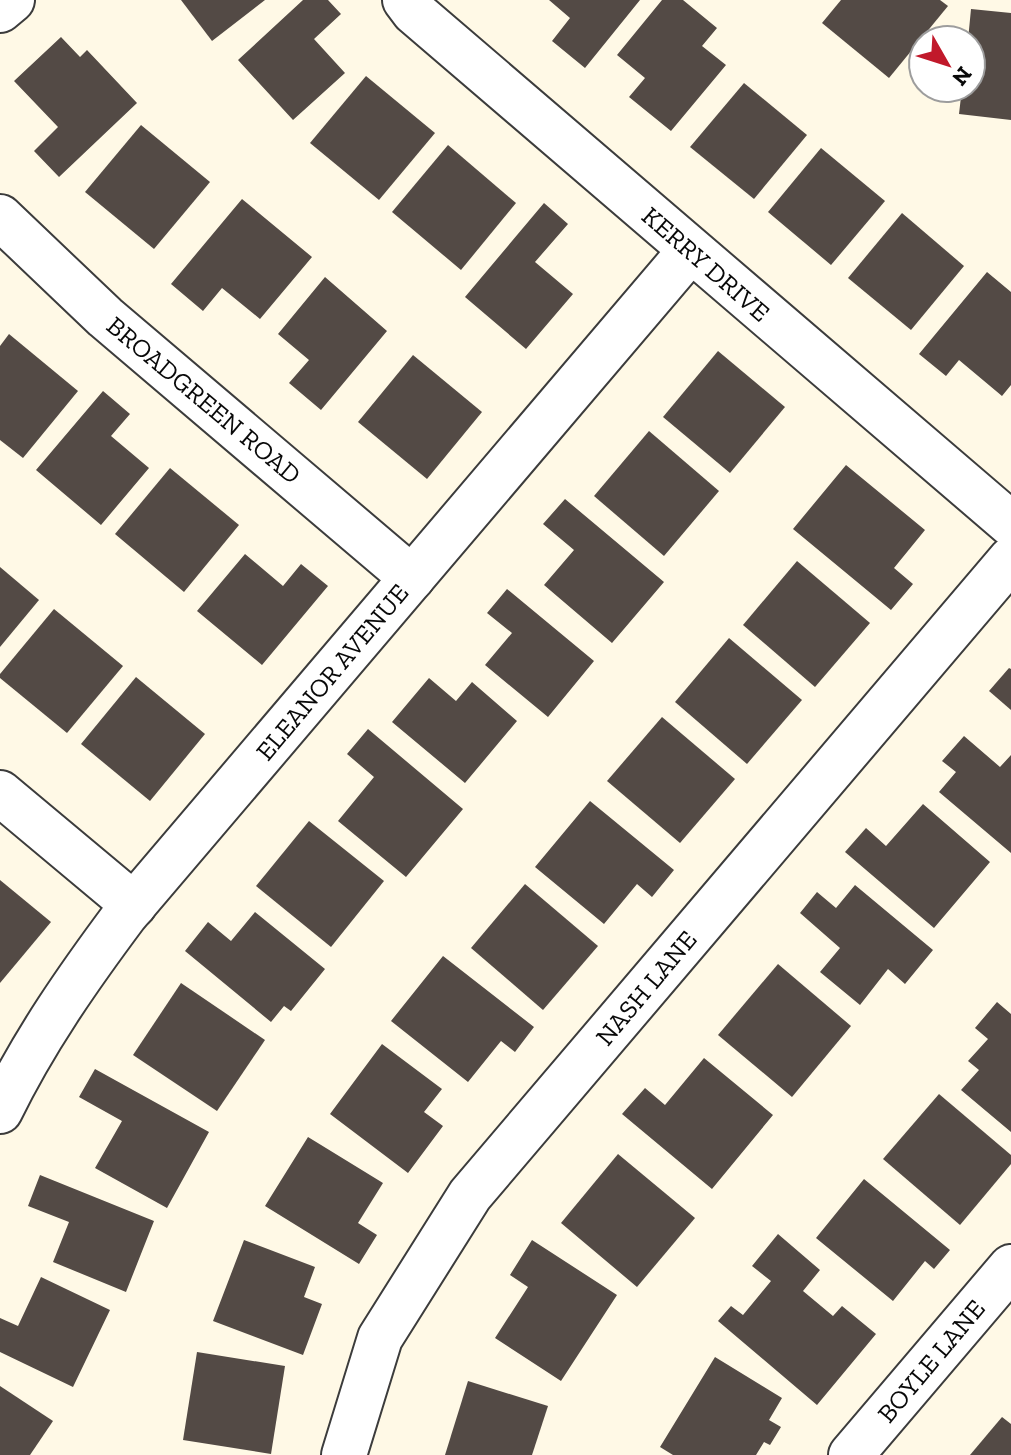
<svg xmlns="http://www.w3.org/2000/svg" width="1011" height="1455" viewBox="0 0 1011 1455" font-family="'Zilla Slab',serif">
<rect width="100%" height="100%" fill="#fff9e6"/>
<!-- building -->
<g fill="#534a45">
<path d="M181 0H265L212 41Z"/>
<path d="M303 0H328L341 14 314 39 345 73 293 120 238 60Z"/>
<path d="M549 0H640L585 68 552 41 570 18Z"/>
<path d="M662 0H683L717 28 702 46 726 65 671 131 629 97 645 78 617 55Z"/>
<path d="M841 0H940L948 6 889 78 822 23Z"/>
<path d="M971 9 1011 13V120L959 114 962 88H971V40H968Z"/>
<path d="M61 37 80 57 87 50 137 103 59 177 34 151 58 127 14 81Z"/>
<path d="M366 76 435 133 379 200 310 143Z"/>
<path d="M744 83 807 135 754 199 690 147Z"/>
<path d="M141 125 210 182 154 249 85 192Z"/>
<path d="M448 145 516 203 461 270 392 212Z"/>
<path d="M821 148 885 201 831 265 768 212Z"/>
<path d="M242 199 312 257 260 319 222 288 203 311 171 284Z"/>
<path d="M544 203 568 224 535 262 573 294 526 349 465 297Z"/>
<path d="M902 213 964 266 911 330 848 278Z"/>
<path d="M987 272 1011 292V385L1002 396 959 360 946 376 919 354Z"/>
<path d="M325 277 387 331 321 410 289 383 309 360 278 334Z"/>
<path d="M9 334 78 391 23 458 0 440V346Z"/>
<path d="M718 351 785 407 730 473 663 417Z"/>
<path d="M413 355 482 412 427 479 358 422Z"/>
<path d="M103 391 130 414 111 436 149 468 101 525 36 470Z"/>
<path d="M649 431 719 491 664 556 594 496Z"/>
<path d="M846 465 925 530 894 568 913 584 891 610 793 529Z"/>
<path d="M170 468 239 525 184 592 115 534Z"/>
<path d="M565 499 664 582 612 643 544 585 574 550 543 524Z"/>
<path d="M245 554 283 586 301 564 328 586 262 665 197 611Z"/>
<path d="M797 561 870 623 815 687 743 625Z"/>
<path d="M0 567 39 600 0 647Z"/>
<path d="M507 589 594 661 548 717 485 665 512 633 487 613Z"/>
<path d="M54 609 123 666 67 733 0 678V674Z"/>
<path d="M729 638 802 700 747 764 675 702Z"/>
<path d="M1009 668 1011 669V710L989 691Z"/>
<path d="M136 677 205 734 150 801 81 744Z"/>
<path d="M429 678 456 701 472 682 517 721 465 783 392 722Z"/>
<path d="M662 717 735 779 680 843 607 781Z"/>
<path d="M368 729 463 809 406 877 338 821 374 777 347 754Z"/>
<path d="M964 736 1000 767 1011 755V853L939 792 956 772 942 761Z"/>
<path d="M590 801 674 870 652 897 637 884 604 924 535 867Z"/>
<path d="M923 804 990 862 934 928 845 852 866 828 886 846Z"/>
<path d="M309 821 384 881 331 947 256 886Z"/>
<path d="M0 880 51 922 0 983Z"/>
<path d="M525 884 598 946 543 1010 471 948Z"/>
<path d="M855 885 933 950 905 984 888 969 860 1005 820 972 840 948 800 913 817 892 836 908Z"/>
<path d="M255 912 325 969 291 1011 284 1006 271 1022 185 951 208 922 231 941Z"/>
<path d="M443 956 534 1027 515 1052 501 1041 468 1082 391 1021Z"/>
<path d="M778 964 851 1026 792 1097 718 1035Z"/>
<path d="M181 983 265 1040 217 1111 133 1055Z"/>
<path d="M997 1002 1011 1014V1132L961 1090 979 1070 968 1061 988 1039 975 1028Z"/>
<path d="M382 1044 442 1089 424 1112 443 1126 408 1173 330 1114Z"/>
<path d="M704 1058 773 1115 712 1189 622 1114 645 1088 665 1105Z"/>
<path d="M95 1069 209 1132 167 1208 95 1168 122 1121 79 1097Z"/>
<path d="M939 1094 1011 1155V1164L960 1225 883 1159Z"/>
<path d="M308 1137 383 1183 358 1223 377 1235 359 1264 265 1206Z"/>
<path d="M618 1154 695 1218 637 1287 561 1223Z"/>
<path d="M40 1175 154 1221 126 1292 53 1262 69 1222 28 1206Z"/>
<path d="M864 1179 950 1250 934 1269 925 1261 893 1301 816 1238Z"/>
<path d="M778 1234 820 1270 803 1291 833 1316 842 1306 876 1334 817 1405 718 1321 731 1306 743 1315 771 1281 752 1266Z"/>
<path d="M244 1240 315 1267 304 1297 322 1304 303 1355 213 1321Z"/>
<path d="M532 1240 617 1295 561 1381 495 1338 528 1287 510 1275Z"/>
<path d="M41 1277 110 1310 73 1387 0 1352V1318L18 1326Z"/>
<path d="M197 1352 285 1366 271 1454 183 1440Z"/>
<path d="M715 1357 782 1398 769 1420 781 1427 770 1445 764 1442 756 1455H673L660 1447Z"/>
<path d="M468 1381 548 1406 532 1455H445Z"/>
<path d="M0 1386 53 1421 30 1455H0Z"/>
<path d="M1002 1417 1011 1424V1455H970Z"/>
</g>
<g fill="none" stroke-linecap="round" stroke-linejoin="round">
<defs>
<g id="minor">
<path d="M405 0 414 12 1011 524"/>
<path d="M0 10 12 0"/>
<path d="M0 217 105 317 412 578"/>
<path d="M0 793 134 905"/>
<path d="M0 1111C34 1041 78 978 125 915L690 251"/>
<path d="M344 1455 380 1338 470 1195 1011 559"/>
<path d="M851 1455 1011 1267"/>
</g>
</defs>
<!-- minor casing -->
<use href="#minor" stroke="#3c3c3c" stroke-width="48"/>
<!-- minor -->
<use href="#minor" stroke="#fff" stroke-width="44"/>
</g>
<g text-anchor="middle" stroke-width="8" stroke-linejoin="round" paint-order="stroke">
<!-- street labels -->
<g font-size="26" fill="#090909" stroke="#fff">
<text transform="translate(706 264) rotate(41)" y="9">KERRY DRIVE</text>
<text transform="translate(204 400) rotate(40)" y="9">BROADGREEN ROAD</text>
<text transform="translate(332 672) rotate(-50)" y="9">ELEANOR AVENUE</text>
<text transform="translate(646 988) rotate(-50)" y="9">NASH LANE</text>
<text transform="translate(931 1361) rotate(-50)" y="9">BOYLE LANE</text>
</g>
</g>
<!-- north arrow -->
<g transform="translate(947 64) rotate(129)"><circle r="38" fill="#ffffff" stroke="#9d9d9d" stroke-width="2"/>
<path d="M0-6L14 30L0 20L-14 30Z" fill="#c1192b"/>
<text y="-12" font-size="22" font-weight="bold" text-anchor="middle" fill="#090909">N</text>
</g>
</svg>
